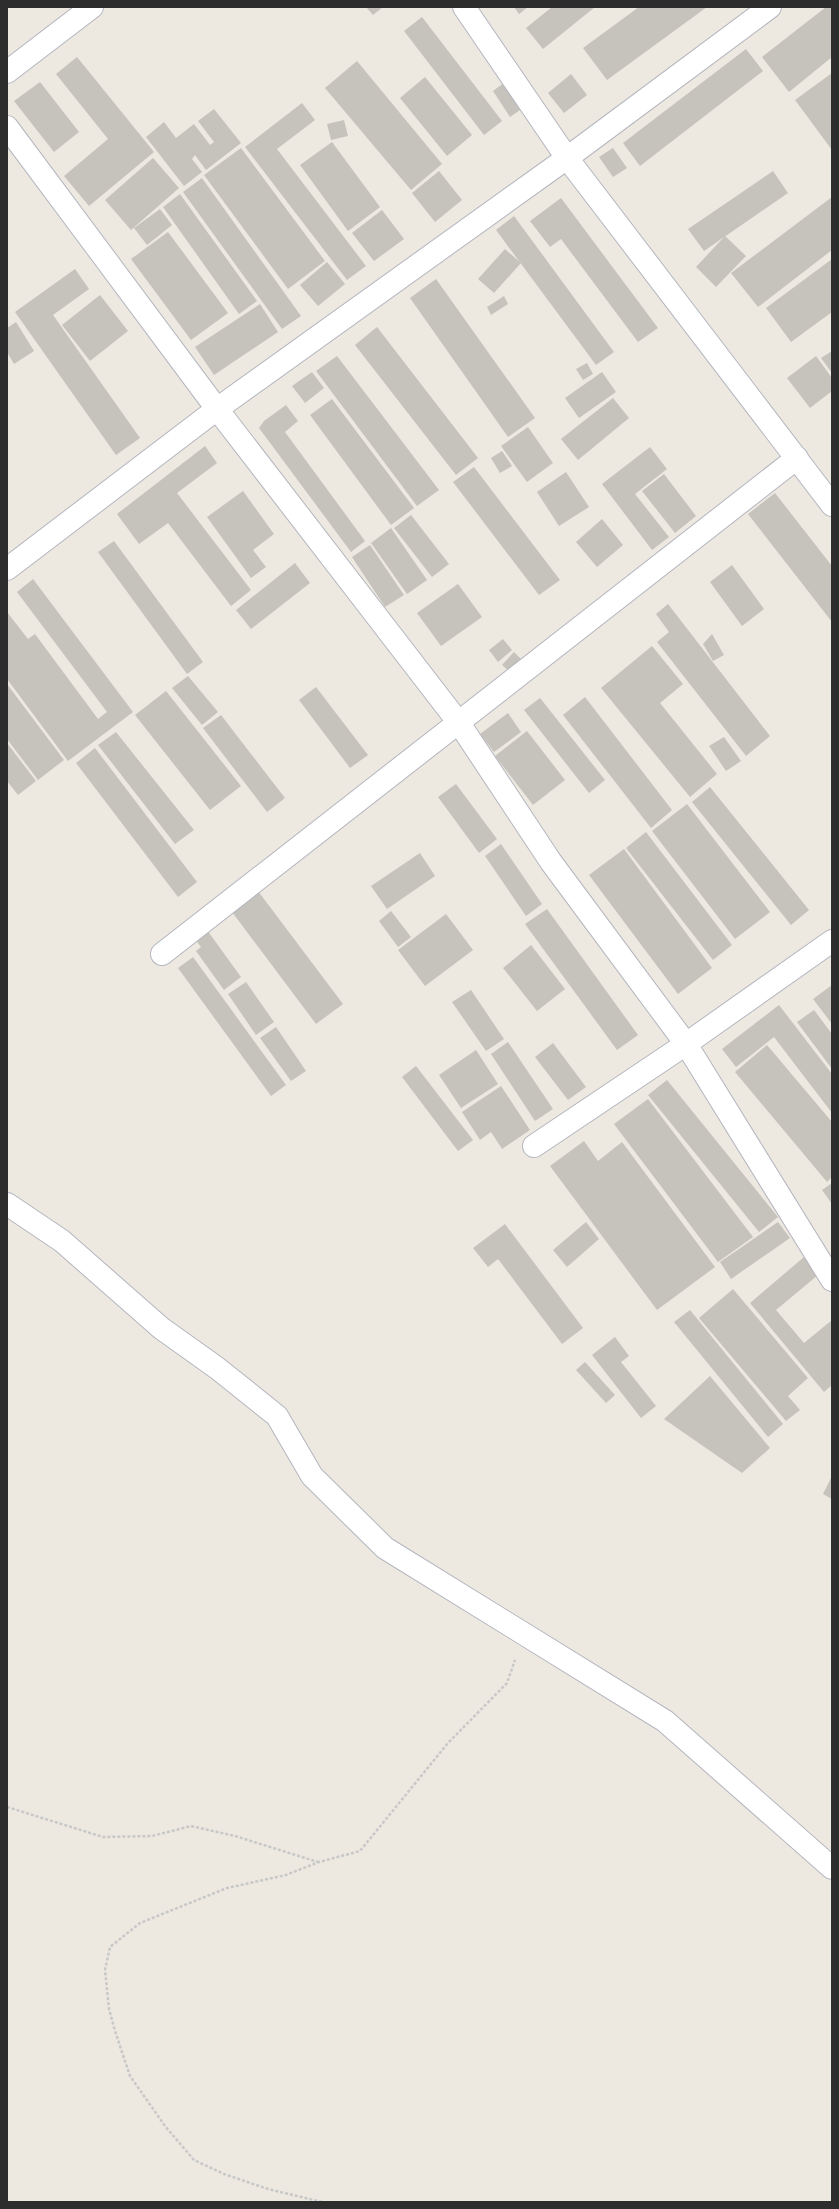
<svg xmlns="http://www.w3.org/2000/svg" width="839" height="2209" viewBox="0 0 839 2209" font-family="Karla,sans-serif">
<rect width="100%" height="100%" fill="#ede9e1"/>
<!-- building -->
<g fill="#c6c3bc">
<path d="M366 7H383L373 15Z"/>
<path d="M514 7H528L519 14Z"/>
<path d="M552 7H595L543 49 526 28Z"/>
<path d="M639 7H707L607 80 583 48Z"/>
<path d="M826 7H832V57L789 92 762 57Z"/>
<path d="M422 17 502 121 484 135 404 31Z"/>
<path d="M746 49 763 71 640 166 623 143Z"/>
<path d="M77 57 154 152 89 206 64 176 108 139 56 74Z"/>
<path d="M357 61 442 164 411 190 325 88Z"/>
<path d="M832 73V150L795 100Z"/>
<path d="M571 74 587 95 564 113 548 93Z"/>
<path d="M425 77 472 135 447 156 400 98Z"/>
<path d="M40 82 79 132 54 152 14 101Z"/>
<path d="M505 82 523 108 510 117 493 91Z"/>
<path d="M302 103 315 120 277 149 366 266 347 280 245 147Z"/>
<path d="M214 109 241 143 206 170 195 155 192 159 202 172 184 186 146 137 164 122 176 138 194 124 210 145 214 142 198 121Z"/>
<path d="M344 120 348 136 331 140 327 124Z"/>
<path d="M332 142 380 207 348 231 300 165Z"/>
<path d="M241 148 325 261 288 289 204 175Z"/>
<path d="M613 148 627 168 613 177 599 157Z"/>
<path d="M153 158 179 188 131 230 105 200Z"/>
<path d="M439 171 462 200 435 222 412 193Z"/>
<path d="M773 171 788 193 704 251 688 229Z"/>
<path d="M202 178 301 316 282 329 183 192Z"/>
<path d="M180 194 257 301 239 314 163 207Z"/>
<path d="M832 197V250L758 307 731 273Z"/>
<path d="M561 198 658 328 638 342 561 239 550 247 530 221Z"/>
<path d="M160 209 172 225 147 245 134 228Z"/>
<path d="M382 210 404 239 374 261 352 233Z"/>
<path d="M514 216 614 352 596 365 496 230Z"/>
<path d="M168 232 228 313 191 340 131 259Z"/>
<path d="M725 236 746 256 716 287 696 267Z"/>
<path d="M505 249 521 263 494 293 478 279Z"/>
<path d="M832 259V312L791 342 766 308Z"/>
<path d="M327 262 345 284 318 306 300 285Z"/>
<path d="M75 269 89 289 53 315 140 438 116 455 15 312Z"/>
<path d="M436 279 535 418 508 437 410 298Z"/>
<path d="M100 295 128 331 90 361 62 325Z"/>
<path d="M504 296 508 304 491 315 487 307Z"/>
<path d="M260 304 278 332 214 375 195 347Z"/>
<path d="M16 322 34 351 14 364 7 352V328Z"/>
<path d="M377 327 478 458 456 475 355 345Z"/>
<path d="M832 351V373L821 358Z"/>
<path d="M337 356 439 490 417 506 316 371Z"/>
<path d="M816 356 832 378V391L810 408 787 378Z"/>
<path d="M587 363 593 374 583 380 576 369Z"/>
<path d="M312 372 324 388 305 403 292 386Z"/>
<path d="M602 372 616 392 579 418 565 398Z"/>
<path d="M613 398 629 418 578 460 561 439Z"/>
<path d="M332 399 414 508 391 525 310 415Z"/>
<path d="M286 405 298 421 285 432 365 541 351 552 259 428 264 421Z"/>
<path d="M528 427 553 463 527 482 501 446Z"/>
<path d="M205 446 217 463 177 493 251 590 231 606 168 523 139 544 117 514Z"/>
<path d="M650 447 667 469 635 494 669 537 652 550 602 484Z"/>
<path d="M502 451 512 466 500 473 491 458Z"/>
<path d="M474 467 560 580 539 595 453 482Z"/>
<path d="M566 472 589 507 559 526 537 492Z"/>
<path d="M664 474 696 516 675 533 642 491Z"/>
<path d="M243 491 274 534 253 550 266 567 251 578 207 517Z"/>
<path d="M775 493 832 566V622L748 514Z"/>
<path d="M411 515 449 564 432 577 394 528Z"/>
<path d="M602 519 623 545 597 567 576 542Z"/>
<path d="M391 528 427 580 407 594 371 543Z"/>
<path d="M114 541 203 662 187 674 98 552Z"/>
<path d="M370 545 404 595 385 607 352 557Z"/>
<path d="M295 563 310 583 251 629 236 610Z"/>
<path d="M732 565 764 609 742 626 710 582Z"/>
<path d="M33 579 133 712 68 761 7 679V612L28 639 35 634 98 719 107 712 17 592Z"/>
<path d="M458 584 482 617 441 646 417 613Z"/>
<path d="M668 604 770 736 746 756 657 642 669 632 656 614Z"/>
<path d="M712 634 724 655 713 661 703 644Z"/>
<path d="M503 639 512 650 498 662 489 650Z"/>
<path d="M652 646 683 684 660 703 717 774 690 797 601 688Z"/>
<path d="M514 652 521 659 509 671 502 665Z"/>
<path d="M188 676 218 712 202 725 172 688Z"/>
<path d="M7 684 64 760 38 780 7 739Z"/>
<path d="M316 687 368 755 350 768 299 700Z"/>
<path d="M166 691 241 786 210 810 135 715Z"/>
<path d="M585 697 672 810 651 828 563 715Z"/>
<path d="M540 698 605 780 589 793 524 710Z"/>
<path d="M508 713 521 732 494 752 480 734Z"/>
<path d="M221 715 285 798 267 812 203 728Z"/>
<path d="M527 731 565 780 533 805 495 756Z"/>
<path d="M116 732 194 830 175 844 98 745Z"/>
<path d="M724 737 741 761 726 771 709 746Z"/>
<path d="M7 743 36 781 18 795 7 781Z"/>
<path d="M95 748 197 882 178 897 76 763Z"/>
<path d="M456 784 497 839 479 853 438 797Z"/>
<path d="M710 787 809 910 791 925 692 802Z"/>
<path d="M687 804 770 912 735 939 652 831Z"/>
<path d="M646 832 732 945 713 960 626 848Z"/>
<path d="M501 844 542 904 526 916 485 856Z"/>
<path d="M624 849 712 968 678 994 589 875Z"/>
<path d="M420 853 435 876 387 909 371 886Z"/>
<path d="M258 891 343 1004 316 1024 232 912Z"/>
<path d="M547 909 638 1035 617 1050 525 924Z"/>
<path d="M391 911 411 937 398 947 379 921Z"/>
<path d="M446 914 473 950 425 986 398 950Z"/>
<path d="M207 930 241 977 224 990 196 951 201 947 195 939Z"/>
<path d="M531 945 565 989 537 1011 503 968Z"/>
<path d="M193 957 286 1085 271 1096 178 968Z"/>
<path d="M246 982 274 1022 256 1035 228 994Z"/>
<path d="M832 985V1024L813 999Z"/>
<path d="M471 990 504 1039 486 1051 452 1002Z"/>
<path d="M779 1005 832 1074V1113L774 1037 736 1067 722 1049Z"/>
<path d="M814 1010 832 1034V1069L797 1022Z"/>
<path d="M276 1027 306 1071 291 1081 260 1038Z"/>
<path d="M508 1042 553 1109 535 1121 491 1054Z"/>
<path d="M553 1043 586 1087 568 1100 535 1057Z"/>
<path d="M767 1045 832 1122V1177L827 1182 735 1072Z"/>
<path d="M476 1050 498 1084 461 1108 439 1075Z"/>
<path d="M416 1066 473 1140 458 1151 402 1077Z"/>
<path d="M667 1080 778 1217 759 1232 648 1095Z"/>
<path d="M501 1086 530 1130 502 1149 491 1132 480 1140 462 1112Z"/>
<path d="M648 1099 753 1237 718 1262 614 1124Z"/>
<path d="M584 1141 598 1161 622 1142 715 1267 657 1310 550 1166Z"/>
<path d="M832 1183V1204L822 1190Z"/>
<path d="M586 1222 599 1239 567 1267 553 1250Z"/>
<path d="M778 1222 790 1238 731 1279 720 1262Z"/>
<path d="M505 1224 583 1328 562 1344 498 1259 488 1267 473 1248Z"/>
<path d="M804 1257 818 1275 776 1310 804 1343 832 1320V1385L824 1392 750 1303Z"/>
<path d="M733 1289 808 1378 788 1396 800 1410 786 1421 699 1318Z"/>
<path d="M690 1310 783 1424 768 1437 674 1322Z"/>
<path d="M615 1337 629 1356 621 1362 656 1406 641 1418 592 1355Z"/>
<path d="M585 1362 615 1395 606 1403 576 1370Z"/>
<path d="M710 1376 770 1448 742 1473 664 1419Z"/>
<path d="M832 1476V1499L823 1494Z"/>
</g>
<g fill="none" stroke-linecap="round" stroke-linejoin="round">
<defs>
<g id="minor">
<path d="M464 7 567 158 832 505"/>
<path d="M770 7 567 158 217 409 459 723 551 862 686 1044 832 1280"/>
<path d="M7 72 92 7"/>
<path d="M7 127 217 409 7 569"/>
<path d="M162 954 797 458"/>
<path d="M534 1146 686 1044 832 941"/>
<path d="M7 1204 62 1241 161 1328 217 1368 277 1416 312 1476 385 1548 665 1721 832 1868"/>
</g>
</defs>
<!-- minor casing -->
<use href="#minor" stroke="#b4b5bf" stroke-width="24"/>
<!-- path -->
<g stroke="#c8c8c8" stroke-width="2.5" stroke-dasharray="3 2" stroke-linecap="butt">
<path d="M7 1807 103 1837 152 1836 191 1826 235 1836 318 1862"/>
<path d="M322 2202 268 2189 224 2174 194 2160 165 2126 130 2076 115 2031 109 2009 105 1970 110 1947 140 1923 227 1888 286 1875 319 1862 360 1851 448 1743 507 1683 515 1660"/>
</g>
<!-- minor -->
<use href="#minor" stroke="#fff" stroke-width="22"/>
</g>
<!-- border -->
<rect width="839" height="2209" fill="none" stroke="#2d2d2d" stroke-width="16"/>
</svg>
